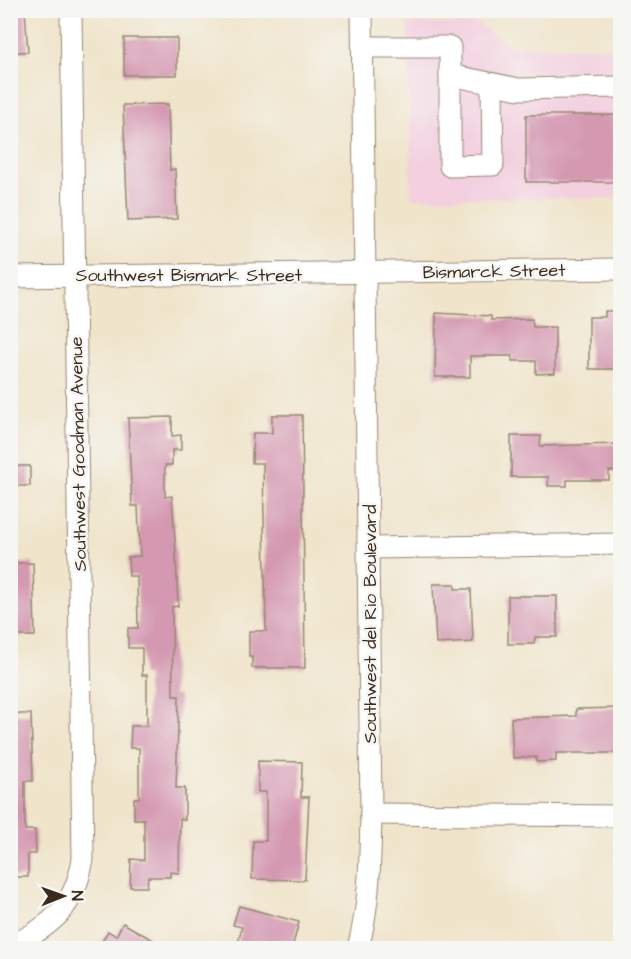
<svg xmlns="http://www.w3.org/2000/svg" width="631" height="959" viewBox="0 0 631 959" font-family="'Architects Daughter',sans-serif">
<rect width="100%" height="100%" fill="#f6f6f2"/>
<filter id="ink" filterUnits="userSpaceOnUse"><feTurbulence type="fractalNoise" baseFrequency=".0167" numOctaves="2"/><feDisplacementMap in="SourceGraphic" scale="12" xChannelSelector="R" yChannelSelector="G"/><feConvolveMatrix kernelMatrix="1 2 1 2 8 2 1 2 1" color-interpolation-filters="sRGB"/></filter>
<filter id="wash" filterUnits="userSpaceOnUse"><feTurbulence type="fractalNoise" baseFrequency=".008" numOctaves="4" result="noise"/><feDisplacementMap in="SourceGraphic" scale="24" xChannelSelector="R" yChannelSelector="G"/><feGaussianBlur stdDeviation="1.35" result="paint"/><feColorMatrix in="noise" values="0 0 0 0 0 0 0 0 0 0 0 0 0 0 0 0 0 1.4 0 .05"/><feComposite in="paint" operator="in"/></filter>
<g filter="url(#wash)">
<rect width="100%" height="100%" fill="#f0e4ca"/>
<!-- built -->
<path fill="#f3cfdf" d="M408 24H478L513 47H620V198H411Z"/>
<g id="blocks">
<!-- building -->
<g fill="#d498b1">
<path d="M10 10H25L28 52H10Z"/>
<rect x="124" y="38" width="53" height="37"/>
<path d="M168 104 170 170 175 169 177 219 128 221 123 105Z"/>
<rect x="526" y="115" width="95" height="67"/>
<path d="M605 311H621V369H589V317H605Z"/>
<path d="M436 313 491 316V320L532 319 533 327H555V373L536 374V361H512V356H470V377H435Z"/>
<path d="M272 415H302L305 668H252V657H249V631H266L263 463H252L253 433H272Z"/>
<path d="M172 417V436L181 435V450H172V465H165V497L172 496 176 555 178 606 172 607 173 696H179L176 788H185V820L180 819 179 873 170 872V877H148L147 887H130L131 859 144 860V819H134V798H139V748H130L131 726H147V675H142V648H128V628H138L137 576H129L128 557 140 556 138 506H132L128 418Z"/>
<path d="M511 436H541L540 446 621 444V471H609V480H567V486H548V477H511Z"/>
<rect x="10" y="466" width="20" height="20"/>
<path d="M10 563H33L35 636H10Z"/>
<path d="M433 584H455V589H471L473 642 436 644Z"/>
<path d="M508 596H557V637H535L534 644H508Z"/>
<path d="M621 708V753H556V761L536 762V757L513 758 511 718 576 716V709Z"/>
<path d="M10 714H31L33 781H25V830H35L36 854H28V877H10Z"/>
<path d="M258 761 302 762 301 797H309L305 880 252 879 253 841H266V792H258Z"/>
<path d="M239 906 299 922 292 948H259L238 943 242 927 233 925Z"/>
<path d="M123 923 167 948H98L108 931 116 936Z"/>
</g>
</g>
</g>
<g filter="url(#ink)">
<use href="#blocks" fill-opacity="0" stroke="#968774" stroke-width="1.5"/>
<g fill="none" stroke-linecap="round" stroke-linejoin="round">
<defs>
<g id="minor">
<path d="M363 47H450V166L493 165 492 84"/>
<path d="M450 75 519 89 620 87"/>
<path d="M10 277 620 269"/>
<path d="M370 548 620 544"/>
<path d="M371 814 620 816"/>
<path d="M10 947C53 924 74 909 83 859L71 10"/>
<path d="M358 948C370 904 370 860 371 814L362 10"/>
</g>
</defs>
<!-- minor casing -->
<use href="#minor" stroke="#968774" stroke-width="23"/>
<!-- minor -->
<use href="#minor" stroke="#fff" stroke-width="21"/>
</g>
</g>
<g text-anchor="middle" stroke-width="5" stroke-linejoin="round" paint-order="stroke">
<!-- street labels -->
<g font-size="18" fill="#3b2a1e" stroke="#f6f6f2">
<text transform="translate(494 271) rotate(-1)" y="6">Bismarck Street</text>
<text x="189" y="281">Southwest Bismark Street</text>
<text transform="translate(78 454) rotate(-91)" y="6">Southwest Goodman Avenue</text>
<text transform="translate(370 624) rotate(-90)" y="6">Southwest del Rio Boulevard</text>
</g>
</g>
<!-- margin -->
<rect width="631" height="959" fill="none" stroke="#f6f6f2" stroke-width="36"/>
<!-- north arrow -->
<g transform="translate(63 896) rotate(89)" stroke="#f6f6f2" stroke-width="4.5" paint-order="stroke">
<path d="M0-4.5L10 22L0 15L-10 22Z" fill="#3b2a1e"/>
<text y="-9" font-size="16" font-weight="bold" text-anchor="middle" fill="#3b2a1e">N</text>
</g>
</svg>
